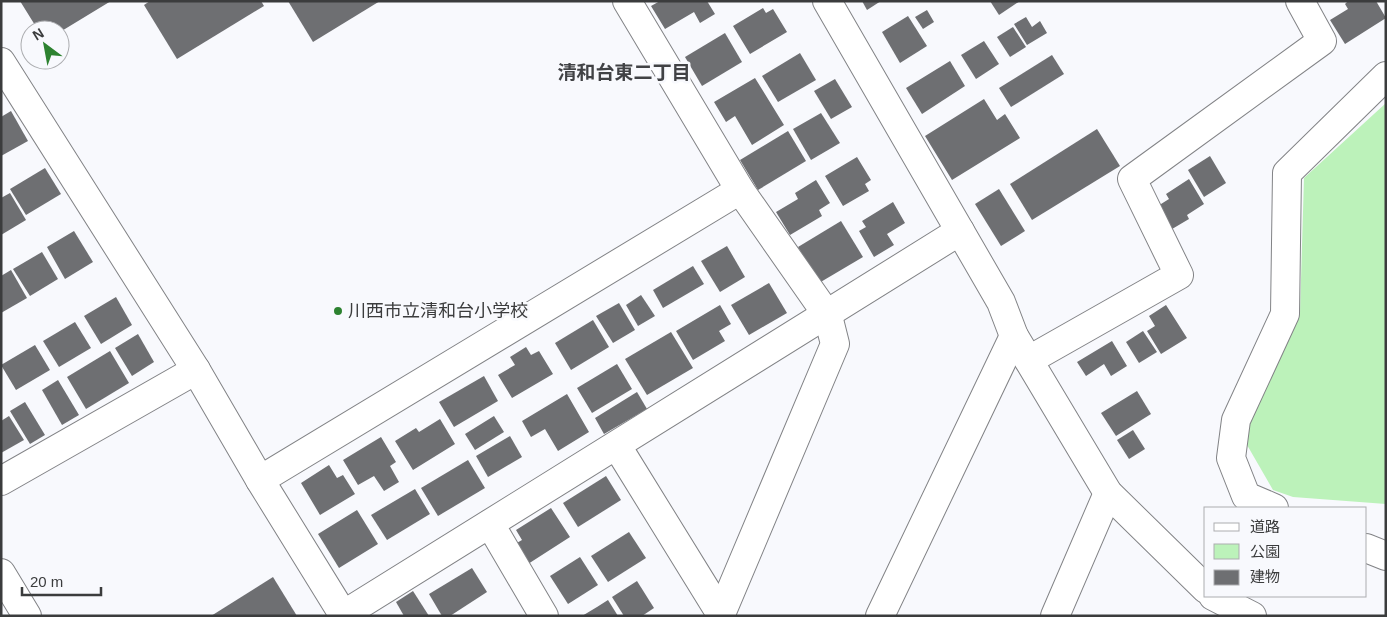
<svg xmlns="http://www.w3.org/2000/svg" width="1387" height="617" viewBox="0 0 1387 617" font-family="Helvetica,'Noto Sans JP',sans-serif">
<rect width="100%" height="100%" fill="#f8f9fd"/>
<!-- green -->
<path fill="#bcf2ba" d="M1386 103V504L1293 497 1273 490 1243 438 1300 313 1304 178Z"/>
<!-- building -->
<g fill="#6e6f72">
<path d="M20 1H111L60 32V30H38Z"/>
<path d="M150 1H261L264 6 177 59 144 5Z"/>
<path d="M288 1H380L313 42Z"/>
<path d="M660 1H707L715 14 700 23 694 12 665 29 651 6Z"/>
<path d="M862 1H881L867 10Z"/>
<path d="M990 1H1020L999 15Z"/>
<path d="M1348 1H1376L1386 18 1345 44 1330 20 1348 9 1345 4Z"/>
<path d="M763 8 766 13 773 9 787 32 750 54 733 26Z"/>
<path d="M927 10 934 22 923 29 915 17Z"/>
<path d="M908 16 927 46 900 63 882 32Z"/>
<path d="M1026 17 1032 27 1040 21 1047 33 1027 45 1014 24Z"/>
<path d="M1013 27 1026 47 1010 57 997 37Z"/>
<path d="M725 33 742 62 702 86 685 57Z"/>
<path d="M984 41 999 64 976 79 961 55Z"/>
<path d="M800 53 816 80 778 102 762 76Z"/>
<path d="M1052 55 1064 74 1011 107 999 88Z"/>
<path d="M950 61 965 86 922 114 906 88Z"/>
<path d="M755 78 784 125 752 145 735 116 726 122 714 102Z"/>
<path d="M835 79 852 107 831 119 814 91Z"/>
<path d="M984 99 997 120 1005 114 1020 138 952 180 925 136Z"/>
<path d="M11 111 28 141 1 156V117Z"/>
<path d="M821 113 840 143 811 160 793 129Z"/>
<path d="M1097 129 1120 166 1032 220 1010 184Z"/>
<path d="M788 131 806 161 758 190 740 160Z"/>
<path d="M1210 156 1226 183 1204 197 1188 170Z"/>
<path d="M857 157 871 180 865 184 869 191 843 206 825 176Z"/>
<path d="M45 168 61 194 26 215 10 189Z"/>
<path d="M1189 179 1204 204 1187 215 1189 219 1167 232 1153 209 1169 199 1166 194Z"/>
<path d="M816 180 830 203 819 210 822 216 790 235 776 212 798 199 795 193Z"/>
<path d="M999 189 1025 231 1001 246 975 204Z"/>
<path d="M10 193 26 220 1 235V198Z"/>
<path d="M893 202 905 223 887 234 894 245 874 257 859 231 866 227 862 221Z"/>
<path d="M841 221 863 257 819 283 798 247Z"/>
<path d="M74 231 93 262 65 279 47 247Z"/>
<path d="M727 246 745 277 720 292 701 261Z"/>
<path d="M42 252 58 279 30 296 13 269Z"/>
<path d="M693 266 704 284 663 308 653 290Z"/>
<path d="M11 270 27 298 1 313V276Z"/>
<path d="M769 283 787 313 749 335 731 305Z"/>
<path d="M641 295 655 316 638 326 626 305Z"/>
<path d="M116 297 132 325 101 344 84 316Z"/>
<path d="M619 303 635 330 613 343 596 316Z"/>
<path d="M720 305 731 324 719 331 725 341 693 360 676 331Z"/>
<path d="M1166 305 1187 338 1161 354 1147 331 1155 326 1149 316Z"/>
<path d="M593 320 609 347 571 370 555 343Z"/>
<path d="M75 322 91 348 59 367 43 341Z"/>
<path d="M1143 331 1157 352 1139 363 1126 342Z"/>
<path d="M671 332 693 368 647 395 625 359Z"/>
<path d="M138 334 154 362 132 376 115 348Z"/>
<path d="M1112 341 1127 366 1111 376 1104 364 1086 376 1077 362Z"/>
<path d="M35 345 50 370 16 390 1 365Z"/>
<path d="M526 347 531 355 539 351 553 374 512 398 498 375 515 365 510 357Z"/>
<path d="M110 351 129 383 86 409 67 377Z"/>
<path d="M617 364 632 389 592 413 577 388Z"/>
<path d="M484 376 498 401 454 427 439 402Z"/>
<path d="M58 380 79 415 62 425 42 390Z"/>
<path d="M1137 391 1151 414 1116 436 1101 413Z"/>
<path d="M637 392 647 409 604 434 595 418Z"/>
<path d="M567 394 589 432 558 451 545 429 531 437 522 421Z"/>
<path d="M25 402 45 435 30 444 10 411Z"/>
<path d="M9 416 24 440 1 453V421Z"/>
<path d="M494 416 504 432 475 450 465 434Z"/>
<path d="M440 419 455 444 413 470 395 441 416 428 419 432Z"/>
<path d="M1133 430 1145 449 1129 459 1117 440Z"/>
<path d="M510 436 522 457 488 477 476 456Z"/>
<path d="M381 437 396 462 390 466 399 482 384 491 374 476 358 485 343 460Z"/>
<path d="M468 460 485 488 438 516 421 488Z"/>
<path d="M329 465 337 478 343 475 355 494 320 515 301 483Z"/>
<path d="M606 476 621 500 578 527 563 503Z"/>
<path d="M415 489 430 514 387 540 371 515Z"/>
<path d="M551 508 570 537 528 564 515 544 522 540 516 530Z"/>
<path d="M357 510 378 544 339 568 318 534Z"/>
<path d="M629 532 646 558 608 582 591 556Z"/>
<path d="M580 557 598 585 568 604 550 576Z"/>
<path d="M472 568 487 592 450 616H442L429 594Z"/>
<path d="M273 577 297 616H211Z"/>
<path d="M637 581 654 608 642 616H624L612 597Z"/>
<path d="M413 591 429 616H404L396 602Z"/>
<path d="M608 600 618 616H582L597 607Z"/>
</g>
<g fill="none" stroke-linecap="round" stroke-linejoin="round">
<defs>
<g id="minor">
<path d="M627 1 740 190 828 316 835 344 721 614"/>
<path d="M827 1 1001 302 1014 336 1108 493 1206 589"/>
<path d="M1 62 196 370 260 480 344 616"/>
<path d="M1029 360 1179 275 1132 179 1322 41 1300 1"/>
<path d="M617 446 722 616"/>
<path d="M260 480 740 190"/>
<path d="M1 481 196 370"/>
<path d="M1274 508 1246 496 1231 458 1236 420 1285 314 1287 173 1386 76"/>
<path d="M490 524 544 616"/>
<path d="M1366 548 1386 556"/>
<path d="M1 573 27 616"/>
<path d="M1213 596 1252 616"/>
<path d="M343 615 960 231"/>
<path d="M880 616 1014 336"/>
<path d="M1055 616 1108 493"/>
</g>
</defs>
<!-- minor casing -->
<use href="#minor" stroke="#828386" stroke-width="30"/>
<!-- minor -->
<use href="#minor" stroke="#fff" stroke-width="28"/>
</g>
<!-- markers -->
<circle fill="#2d8230" stroke="#f8f9fd" stroke-width="2" cx="338" cy="311" r="5"/>
<g text-anchor="middle" stroke-width="5" stroke-linejoin="round" paint-order="stroke">
<!-- poi labels -->
<g font-size="18" fill="#3b3c3d" stroke="#f8f9fd" text-anchor="start">
<text x="348" y="317">川西市立清和台小学校</text>
</g>
<!-- neighbourhood labels -->
<g font-size="19" font-weight="bold" fill="#414245" stroke="#f8f9fd">
<text x="624" y="79">清和台東二丁目</text>
</g>
</g>
<!-- border -->
<rect width="1387" height="617" fill="none" stroke="#3b3c3d" stroke-width="5"/>
<!-- legend -->
<rect x="1204" y="507" width="162" height="90" fill="#f8f9fd" stroke="#acadb0"/>
<rect x="1214" y="523" width="25" height="8" fill="#ffffff" stroke="#acadb0"/>
<text x="1250" y="532" font-size="15" fill="#3b3c3d">道路</text>
<rect x="1214" y="544" width="25" height="15" fill="#bcf2ba" stroke="#acadb0"/>
<text x="1250" y="557" font-size="15" fill="#3b3c3d">公園</text>
<rect x="1214" y="570" width="25" height="15" fill="#6e6f72" stroke="#acadb0"/>
<text x="1250" y="582" font-size="15" fill="#3b3c3d">建物</text>
<!-- north arrow -->
<g transform="translate(45 45) rotate(328)"><circle r="24" fill="#f8f9fd" stroke="#acadb0"/>
<path d="M0-4L9 19L0 12L-9 19Z" fill="#2d8230"/>
<text y="-8" font-size="14" font-weight="bold" text-anchor="middle" fill="#3b3c3d">N</text>
</g>
<!-- scale -->
<path d="M22 587v8h79v-8" fill="none" stroke="#3b3c3d" stroke-width="2.5"/>
<text x="30" y="587" font-size="15" fill="#3b3c3d" stroke="#f8f9fd" stroke-width="4" paint-order="stroke">20 m</text>
</svg>
